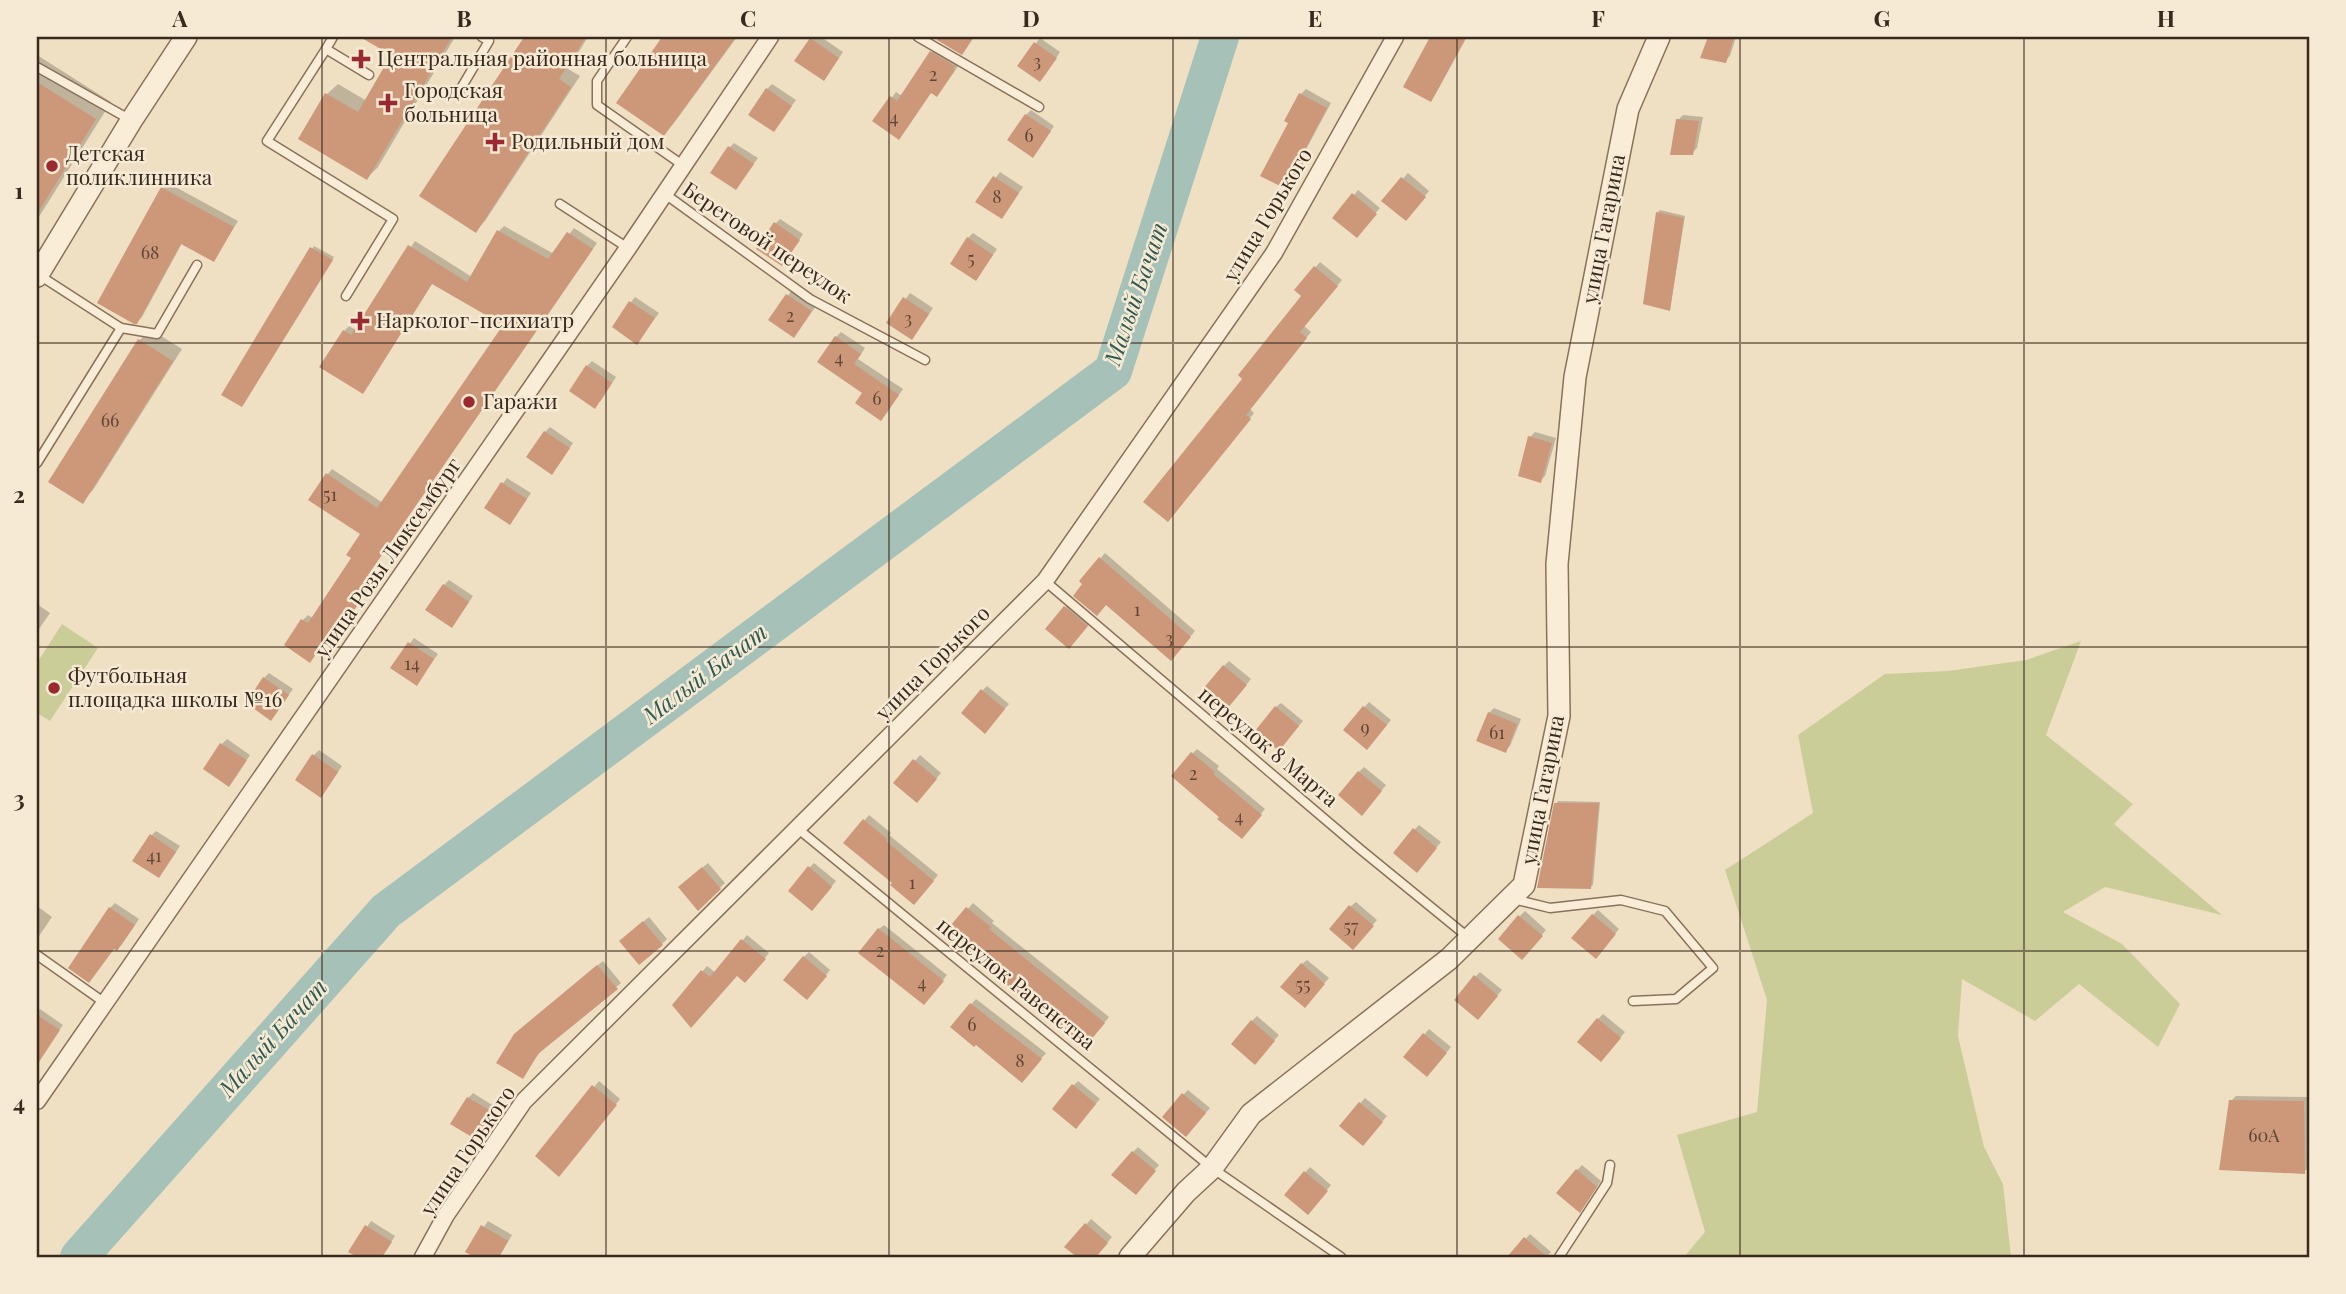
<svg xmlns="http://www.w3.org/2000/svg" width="2346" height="1294" viewBox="0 0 2346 1294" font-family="'Playfair Display',serif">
<rect width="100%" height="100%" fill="#efe0c4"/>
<!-- green -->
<g fill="#cacd98">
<path d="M62 624 98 648 50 721 37 713V663Z"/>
<path d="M2081 641 2046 735 2133 804 2114 824 2222 915 2105 887 2063 912 2122 944 2180 1004 2158 1047 2079 984 2035 1021 1962 979 1958 1036 1984 1147 2003 1184 2011 1257H1684L1705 1232 1677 1135 1757 1112 1767 1000 1725 870 1813 813 1798 735 1885 674 1948 671 2026 660Z"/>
</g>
<!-- shadow -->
<g fill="#0003">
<path d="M364 37H455L378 167 367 178 327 94 338 84 367 101 394 55Z"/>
<path d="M525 37H588L568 69 580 76 485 221 475 231 421 196Z"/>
<path d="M665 37H737L674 123 664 134 618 103Z"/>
<path d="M814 37H821L843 52 828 74 797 60Z"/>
<path d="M1431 37H1467L1435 95 1430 100 1405 87Z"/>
<path d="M1710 37H1736L1730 56 1725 61 1703 56Z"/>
<path d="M1040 38 1060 52 1045 75 1019 66Z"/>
<path d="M936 47 959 65 942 89 932 91 874 121 896 92 902 96Z"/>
<path d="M37 55 111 102 37 220Z"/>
<path d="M772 84 796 100 774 130 767 89Z"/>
<path d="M1306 89 1331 103 1303 155 1306 157 1287 188 1291 123 1301 94Z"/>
<path d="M1031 110 1054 126 1038 150 1026 115Z"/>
<path d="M1683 115 1703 117 1697 148 1692 153 1678 120Z"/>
<path d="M734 143 758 158 736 188 729 148Z"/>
<path d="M1000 172 1023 187 1006 212 978 201Z"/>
<path d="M1408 173 1429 191 1411 214 1384 200Z"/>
<path d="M168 183 238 221 214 260 182 243 142 317 137 322 99 302 162 188Z"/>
<path d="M1358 190 1380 208 1361 230 1354 195Z"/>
<path d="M1660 210 1685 216 1670 309 1658 212Z"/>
<path d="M780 219 803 234 787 259 775 224Z"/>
<path d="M504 226 554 254 574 228 597 243 363 582 370 587 353 611 348 617 343 613 315 655 303 620 308 615 313 618 354 558 362 534 327 475 332 469 383 503 506 324 433 282 368 386 344 331 349 326 356 330 415 241 472 277 499 231Z"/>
<path d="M973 233 997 249 980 274 968 238Z"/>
<path d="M314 246 334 257 244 403 224 395Z"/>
<path d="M1320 262 1342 280 1304 326 1311 332 1250 409 1254 413 1172 515 1245 379 1303 295 1296 290Z"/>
<path d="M792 290 816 306 799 330 771 319Z"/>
<path d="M910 293 933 308 916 333 888 322Z"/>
<path d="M635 297 659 313 637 342 631 302Z"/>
<path d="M150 329 182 349 93 490 82 501 51 481 140 340Z"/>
<path d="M841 332 865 348 858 359 903 389 886 414 865 392 836 337Z"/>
<path d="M592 361 616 377 600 402 587 366Z"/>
<path d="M550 427 573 443 557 467 545 432Z"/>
<path d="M1535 432 1556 438 1545 476 1540 481 1530 437Z"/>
<path d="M507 478 531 493 514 518 486 507Z"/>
<path d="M1105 553 1195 631 1176 654 1082 581Z"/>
<path d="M449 580 473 596 456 621 444 585Z"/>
<path d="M1070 602 1092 620 1074 642 1047 629Z"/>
<path d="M37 604 50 613 37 632Z"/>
<path d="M414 638 438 654 421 678 393 667Z"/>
<path d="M1229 661 1251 679 1232 702 1224 666Z"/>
<path d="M269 673 293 689 271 719 264 678Z"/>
<path d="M987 686 1009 704 990 726 982 691Z"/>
<path d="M1369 702 1391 720 1372 742 1345 729Z"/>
<path d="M1281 703 1303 721 1284 743 1276 707Z"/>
<path d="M1494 708 1521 719 1510 746 1505 751 1489 713Z"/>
<path d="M227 739 250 755 234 779 222 744Z"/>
<path d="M1197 749 1219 766 1217 769 1265 809 1246 832 1192 754Z"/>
<path d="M319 750 342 766 325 791 314 755Z"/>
<path d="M920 755 941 773 922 796 896 783Z"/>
<path d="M1364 767 1386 785 1367 808 1359 772Z"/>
<path d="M1558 801 1600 802 1593 885 1590 887 1556 804Z"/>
<path d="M869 815 891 833 889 835 938 875 919 898 894 883 846 843Z"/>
<path d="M1419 825 1441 842 1422 865 1414 830Z"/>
<path d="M156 831 180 846 163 871 151 836Z"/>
<path d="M708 863 725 883 698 909 685 882Z"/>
<path d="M814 863 836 881 817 904 809 868Z"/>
<path d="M1356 902 1377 920 1358 942 1351 906Z"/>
<path d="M115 903 139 919 122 944 117 949 115 947 89 981 110 908Z"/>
<path d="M973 903 994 921 992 923 1109 1017 1090 1040 949 931Z"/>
<path d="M37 906 52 917 37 939Z"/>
<path d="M1598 910 1619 929 1600 951 1593 915Z"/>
<path d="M1525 911 1546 930 1527 952 1520 916Z"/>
<path d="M649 917 667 939 662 944 626 936Z"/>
<path d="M884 925 947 975 928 998 879 929Z"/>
<path d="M747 935 769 953 750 976 737 974 674 1005 707 966 716 973Z"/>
<path d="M809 952 830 970 812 993 804 957Z"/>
<path d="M1307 960 1329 978 1309 1000 1302 964Z"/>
<path d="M603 961 621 983 542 1049 523 1077 521 1029Z"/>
<path d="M1480 972 1502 990 1483 1012 1475 977Z"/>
<path d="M976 999 1046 1053 1027 1076 952 1027Z"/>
<path d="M40 1009 63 1025 42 1054 37 1051V1012Z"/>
<path d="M1603 1014 1625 1032 1606 1055 1598 1019Z"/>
<path d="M1257 1016 1279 1035 1260 1057 1252 1021Z"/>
<path d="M1429 1029 1451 1047 1432 1070 1405 1057Z"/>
<path d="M599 1081 620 1099 564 1169 538 1156Z"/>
<path d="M1078 1081 1100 1099 1081 1121 1073 1086Z"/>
<path d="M1188 1090 1210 1108 1191 1130 1183 1095Z"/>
<path d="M473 1093 497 1108 477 1138 468 1098Z"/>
<path d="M2236 1096 2309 1097V1167L2304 1172 2231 1101Z"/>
<path d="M1365 1098 1387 1116 1368 1138 1341 1125Z"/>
<path d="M1138 1147 1159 1165 1140 1188 1133 1152Z"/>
<path d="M1582 1165 1601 1181 1584 1206 1577 1170Z"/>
<path d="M1310 1167 1331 1185 1312 1208 1286 1194Z"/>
<path d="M1091 1219 1112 1237 1095 1257H1079L1067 1247Z"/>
<path d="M371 1221 395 1236 382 1257H360L351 1251Z"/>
<path d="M488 1221 512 1235 499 1257H477L468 1251Z"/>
<path d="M1530 1234 1551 1252 1546 1257H1509Z"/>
</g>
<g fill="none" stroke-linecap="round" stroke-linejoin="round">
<!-- river -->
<path stroke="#a6c2b8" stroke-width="38" d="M79 1257 386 911 1113 371 1220 37"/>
</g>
<!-- building -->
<g fill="#cd987a">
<path d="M360 37H452L367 180 298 139 325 93 358 112 391 55Z"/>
<path d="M524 37H586L559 79 571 87 476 233 419 196Z"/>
<path d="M662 37H736L664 136 616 103Z"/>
<path d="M939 37H974L962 55 937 40Z"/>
<path d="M1430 37H1466L1431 102 1403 87Z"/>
<path d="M1708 37H1734L1726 63 1700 58Z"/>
<path d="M810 38 839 58 824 81 794 61Z"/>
<path d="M1034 42 1057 58 1040 82 1017 66Z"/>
<path d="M930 51 955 66 953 69 955 70 937 97 931 93 899 140 872 121 890 96 897 101Z"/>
<path d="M37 82 96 119 37 214Z"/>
<path d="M766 88 792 106 774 132 748 115Z"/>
<path d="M1299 93 1327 108 1299 161 1303 163 1288 190 1260 176 1288 123 1284 121Z"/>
<path d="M1025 114 1051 131 1033 158 1007 140Z"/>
<path d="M1676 119 1699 121 1693 155H1670Z"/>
<path d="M728 146 754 164 736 190 710 173Z"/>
<path d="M993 176 1019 193 1002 219 975 202Z"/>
<path d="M1401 177 1426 197 1406 221 1381 201Z"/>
<path d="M161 187 234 227 214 262 181 244 137 324H134L97 303Z"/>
<path d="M1352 193 1377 214 1357 238 1332 218Z"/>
<path d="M1656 212 1684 218 1670 311 1643 304Z"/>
<path d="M774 222 800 240 782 266 756 249Z"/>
<path d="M497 230 548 259 567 232 593 249 359 588 366 593 348 619 342 615 310 663 284 645 301 619 308 623 351 558 346 555 360 534 308 500 326 473 377 508 503 325 432 284 363 394 319 367 343 330 351 335 408 245 467 282Z"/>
<path d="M967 237 993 255 976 281 950 264Z"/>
<path d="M310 247 333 260 242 407 221 395Z"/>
<path d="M1314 266 1338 286 1300 332 1307 338 1246 415 1251 419 1168 522 1143 502 1242 379 1238 375 1301 296 1294 290Z"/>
<path d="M786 294 812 311 794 338 768 320Z"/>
<path d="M903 297 929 314 912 340 886 323Z"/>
<path d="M629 301 655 318 637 345 612 327Z"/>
<path d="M835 336 861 354 854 364 899 395 881 421 855 403 862 393 817 362Z"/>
<path d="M138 339 173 361 83 504 48 482Z"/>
<path d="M586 365 612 383 595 409 569 391Z"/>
<path d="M544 431 570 448 552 475 526 457Z"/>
<path d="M1528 436 1552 443 1541 483 1518 476Z"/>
<path d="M501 482 527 499 510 525 484 508Z"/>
<path d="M1099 557 1191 637 1171 661 1106 605 1097 616 1073 596 1082 584 1079 581Z"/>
<path d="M443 584 469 602 452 628 425 610Z"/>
<path d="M1064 606 1088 626 1069 649 1045 629Z"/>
<path d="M408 642 434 659 417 686 390 668Z"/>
<path d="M1223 665 1247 685 1227 709 1203 689Z"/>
<path d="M263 677 289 695 271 721 246 703Z"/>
<path d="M981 689 1005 709 985 734 961 713Z"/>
<path d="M1275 706 1299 726 1279 751 1255 731Z"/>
<path d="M1363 706 1387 725 1367 750 1343 730Z"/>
<path d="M1488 712 1517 724 1506 753 1476 741Z"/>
<path d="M220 743 247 760 229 787 203 769Z"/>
<path d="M1191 752 1215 772 1213 774 1262 815 1242 839 1217 819 1219 817 1171 776Z"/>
<path d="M312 754 338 772 321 798 295 780Z"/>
<path d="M913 759 937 779 917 803 893 783Z"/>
<path d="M1358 771 1382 791 1362 816 1338 795Z"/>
<path d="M1554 803H1599L1591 889 1537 888Z"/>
<path d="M863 819 887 839 886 841 934 881 914 905 890 885 892 883 843 843Z"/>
<path d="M1413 828 1437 848 1417 873 1393 853Z"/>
<path d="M150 834 176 852 159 878 132 861Z"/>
<path d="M808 866 832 887 812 911 788 891Z"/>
<path d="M702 867 721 889 698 911 678 887Z"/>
<path d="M1349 905 1374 926 1353 950 1329 929Z"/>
<path d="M109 907 135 925 117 951 114 949 89 983 68 968Z"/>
<path d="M966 907 991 927 989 929 1105 1023 1085 1047 977 961 979 958 946 931Z"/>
<path d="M1592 914 1616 934 1596 959 1571 938Z"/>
<path d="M1518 915 1543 936 1522 960 1498 939Z"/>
<path d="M643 921 663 945 639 965 619 941Z"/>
<path d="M878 928 944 981 924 1005 858 953Z"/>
<path d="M741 939 766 959 745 983 737 976 691 1028 672 1005 701 970 710 977Z"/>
<path d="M803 956 827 976 807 1000 783 980Z"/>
<path d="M1301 963 1325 984 1305 1008 1280 987Z"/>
<path d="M597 965 618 989 538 1054 523 1079 496 1063 514 1034Z"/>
<path d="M1474 975 1498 996 1478 1020 1454 1000Z"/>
<path d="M970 1003 1042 1059 1022 1083 976 1045 974 1047 950 1027Z"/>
<path d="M37 1015 60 1030 37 1065Z"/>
<path d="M1597 1018 1621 1038 1601 1062 1577 1042Z"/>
<path d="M1251 1020 1275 1041 1255 1065 1231 1044Z"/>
<path d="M1423 1033 1447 1053 1427 1077 1403 1057Z"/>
<path d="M1072 1084 1096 1104 1076 1129 1052 1109Z"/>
<path d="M592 1085 617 1105 559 1177 535 1156Z"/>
<path d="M1182 1093 1206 1113 1186 1137 1162 1117Z"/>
<path d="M467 1097 494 1113 477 1140 450 1124Z"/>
<path d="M2229 1100 2304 1101 2305 1174 2219 1170Z"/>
<path d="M1359 1102 1383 1122 1363 1146 1339 1126Z"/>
<path d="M1132 1151 1156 1171 1136 1195 1111 1175Z"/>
<path d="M1576 1169 1597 1187 1580 1213 1556 1193Z"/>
<path d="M1304 1171 1328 1191 1308 1215 1284 1195Z"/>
<path d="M1085 1223 1108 1243 1096 1257H1077L1064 1247Z"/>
<path d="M365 1225 392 1242 382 1257H357L348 1252Z"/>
<path d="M481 1225 508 1241 499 1257H474L465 1252Z"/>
<path d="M1524 1237 1547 1257H1507Z"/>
</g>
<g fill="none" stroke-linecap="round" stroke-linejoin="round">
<defs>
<g id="service">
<path d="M333 37 326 49 369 75"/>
<path d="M627 37 597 81V105L684 166"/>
<path d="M918 37 1039 107"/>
<path d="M326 49 267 141 393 219 346 296"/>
<path d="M37 67 129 119"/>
<path d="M457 95 489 41 482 37"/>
<path d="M665 194 810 299 925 360"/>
<path d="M560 204 628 248"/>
<path d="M121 328 157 334 197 265"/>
<path d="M37 463 121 328 39 275"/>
<path d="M1045 581 1360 849 1469 938"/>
<path d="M797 828 1212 1168 1341 1257"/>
<path d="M1513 899 1550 908 1621 900 1665 911 1713 968 1676 999 1633 1001"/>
<path d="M37 955 105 1003"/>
<path d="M1559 1257 1607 1183 1610 1165"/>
</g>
<g id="minor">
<path d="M37 1101 628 248 770 37"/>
<path d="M423 1257 446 1215 524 1101 1045 581 1274 253 1395 37"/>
</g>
<g id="tertiary">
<path d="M37 276 131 121 186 37"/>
<path d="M1130 1257 1186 1192 1212 1168 1251 1114 1449 959 1524 885 1559 716 1557 564 1575 377 1628 109 1659 37"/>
</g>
</defs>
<!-- service casing -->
<use href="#service" stroke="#8a715a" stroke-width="11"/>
<!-- minor casing -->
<use href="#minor" stroke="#8a715a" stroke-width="19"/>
<!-- tertiary casing -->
<use href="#tertiary" stroke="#8a715a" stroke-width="24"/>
<!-- service -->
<use href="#service" stroke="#f9edd8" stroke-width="8"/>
<!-- minor -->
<use href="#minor" stroke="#f9edd8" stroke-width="16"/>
<!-- tertiary -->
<use href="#tertiary" stroke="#f9edd8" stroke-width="21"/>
</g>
<!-- grid -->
<path fill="none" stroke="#3a2a1e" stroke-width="2" stroke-opacity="0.55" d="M322 37V1257M606 37V1257M889 37V1257M1173 37V1257M1457 37V1257M1740 37V1257M2024 37V1257M37 343H2309M37 647H2309M37 951H2309"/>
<!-- markers -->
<g fill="#9a2930" stroke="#f6ead4" stroke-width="2.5">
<path d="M357.5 48.5h7v7h7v7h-7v7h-7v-7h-7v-7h7z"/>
<path d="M384.5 92.5h7v7h7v7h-7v7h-7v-7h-7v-7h7z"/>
<path d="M491.5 131.5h7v7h7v7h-7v7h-7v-7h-7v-7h7z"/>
<circle cx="52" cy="166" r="7"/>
<path d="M356.5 310.5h7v7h7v7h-7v7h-7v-7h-7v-7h7z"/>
<circle cx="469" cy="402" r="7"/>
<circle cx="54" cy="688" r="7"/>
</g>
<g text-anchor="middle" stroke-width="5" stroke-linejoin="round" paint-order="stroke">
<!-- number labels -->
<g font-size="18" fill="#5f4635">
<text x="1037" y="68">3</text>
<text x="933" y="81">2</text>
<text x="894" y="124">4</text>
<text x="1029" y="142">6</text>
<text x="997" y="203">8</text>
<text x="150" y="259">68</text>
<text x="971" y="265">5</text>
<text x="790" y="322">2</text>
<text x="908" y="325">3</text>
<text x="839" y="364">4</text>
<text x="877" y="405">6</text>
<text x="110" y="427">66</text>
<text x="330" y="501">51</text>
<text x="1137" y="616">1</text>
<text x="1169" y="645">3</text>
<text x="412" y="670">14</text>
<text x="1365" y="734">9</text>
<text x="1497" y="739">61</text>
<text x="1193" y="780">2</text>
<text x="1239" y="823">4</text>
<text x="154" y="862">41</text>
<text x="912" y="889">1</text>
<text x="1351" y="933">57</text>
<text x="880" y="957">2</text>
<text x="922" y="989">4</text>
<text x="1303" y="991">55</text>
<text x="972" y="1031">6</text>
<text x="1020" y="1067">8</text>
<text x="2264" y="1142">60А</text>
</g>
<!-- poi labels -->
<g font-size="21" fill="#3a2a1e" stroke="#f6ead4" text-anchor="start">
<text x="377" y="66">Центральная районная больница</text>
<text x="404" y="98">Городская<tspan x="404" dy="24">больница</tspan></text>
<text x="511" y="149">Родильный дом</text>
<text x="66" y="161">Детская<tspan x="66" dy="24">поликлинника</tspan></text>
<text x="376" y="328">Нарколог-психиатр</text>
<text x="483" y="409">Гаражи</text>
<text x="68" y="683">Футбольная<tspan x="68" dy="24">площадка школы №16</tspan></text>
</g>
<!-- street labels -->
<g font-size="21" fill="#3a2a1e" stroke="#f6ead4">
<text transform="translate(1268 215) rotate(-59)" y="7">улица Горького</text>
<text transform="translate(1604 229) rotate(-79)" y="7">улица Гагарина</text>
<text transform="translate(767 243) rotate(34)" y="7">Береговой переулок</text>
<text transform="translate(388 558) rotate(-55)" y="7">улица Розы Люксембург</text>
<text transform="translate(933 663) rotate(-45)" y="7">улица Горького</text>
<text transform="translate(1268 747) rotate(40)" y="7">переулок 8 Марта</text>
<text transform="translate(1543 790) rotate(-79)" y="7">улица Гагарина</text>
<text transform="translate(1016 984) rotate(39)" y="7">переулок Равенства</text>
<text transform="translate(468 1151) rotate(-56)" y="7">улица Горького</text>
</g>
<!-- water labels -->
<g font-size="23" font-style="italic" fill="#2e5a54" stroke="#f6ead4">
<text transform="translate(1136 294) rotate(-71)" y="8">Малый Бачат</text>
<text transform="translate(705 674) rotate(-37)" y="8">Малый Бачат</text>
<text transform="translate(273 1038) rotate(-48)" y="8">Малый Бачат</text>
</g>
</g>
<!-- border -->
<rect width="2346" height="1294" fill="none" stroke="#f6ead4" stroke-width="77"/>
<rect x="38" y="38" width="2270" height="1218" fill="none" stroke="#3a2a1e" stroke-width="2.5"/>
<g font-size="23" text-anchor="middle" font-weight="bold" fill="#3a2a1e">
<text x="180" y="27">A</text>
<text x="464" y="27">B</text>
<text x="748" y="27">C</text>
<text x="1031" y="27">D</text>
<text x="1315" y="27">E</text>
<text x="1598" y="27">F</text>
<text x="1882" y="27">G</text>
<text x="2166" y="27">H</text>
<text x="19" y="199">1</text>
<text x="19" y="503">2</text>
<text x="19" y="807">3</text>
<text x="19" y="1111">4</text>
</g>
</svg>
